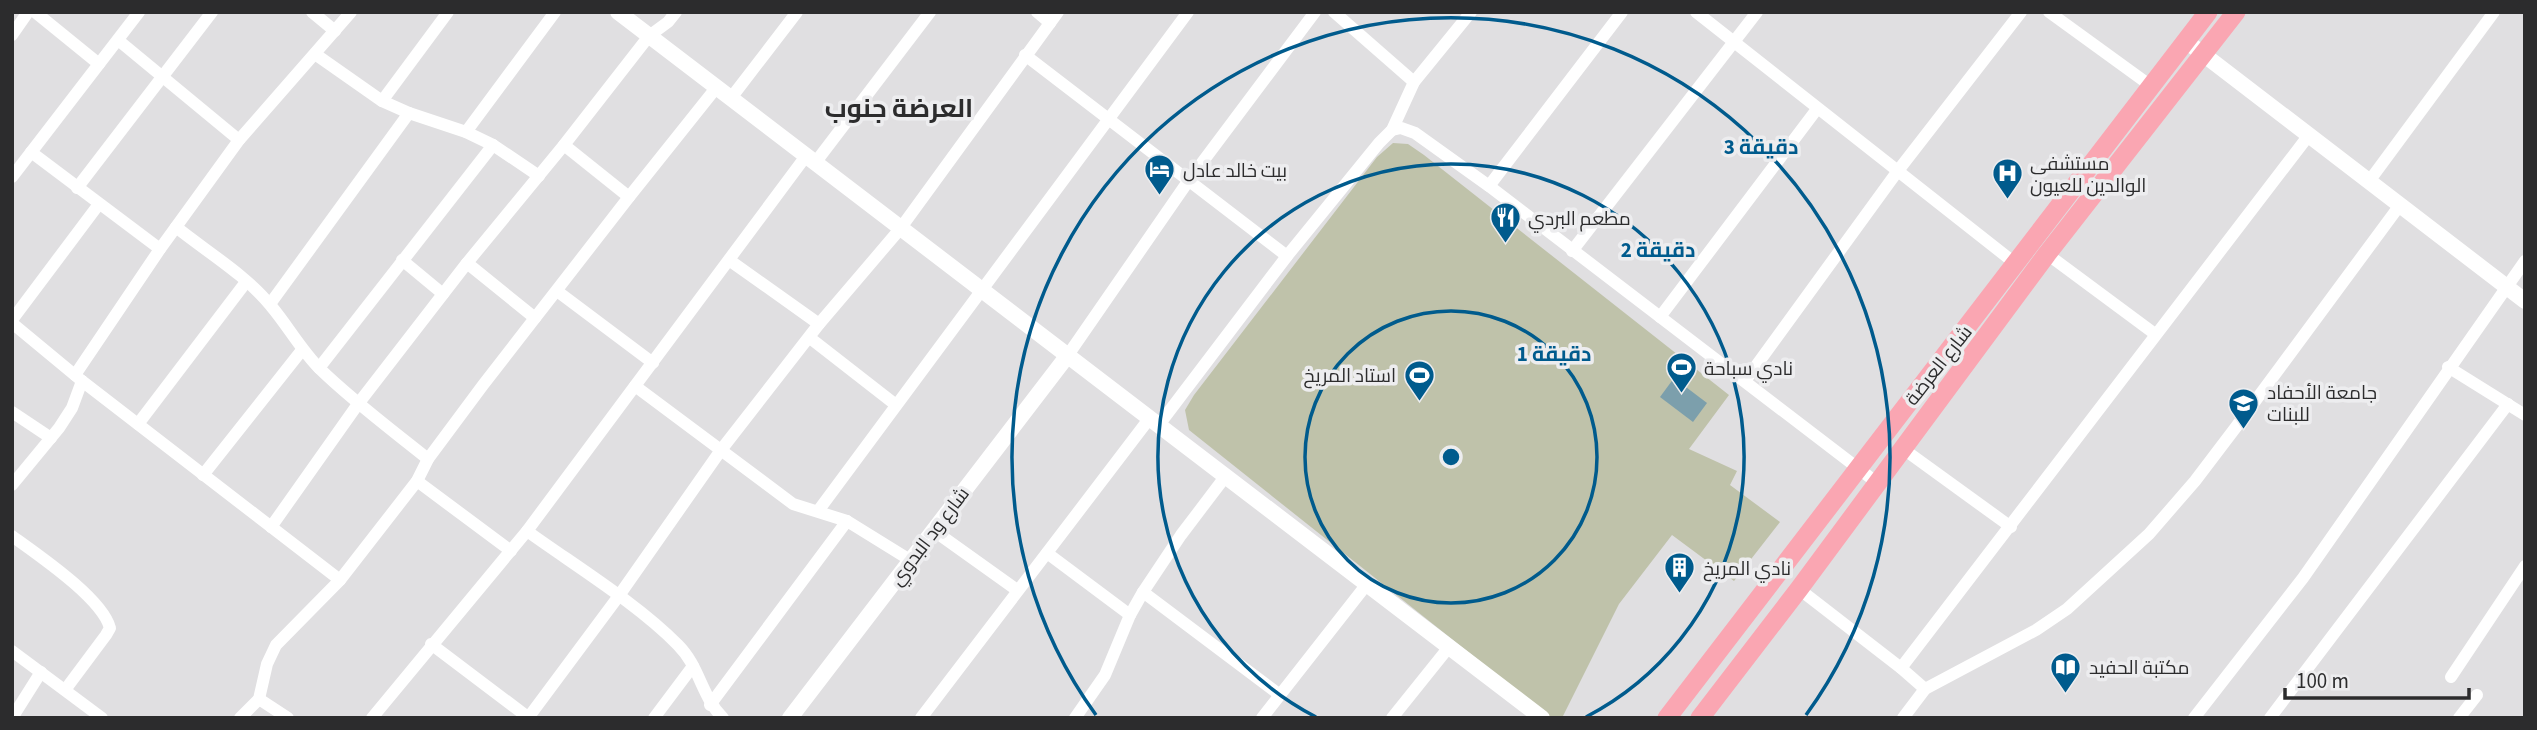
<svg xmlns="http://www.w3.org/2000/svg" width="2537" height="730" viewBox="0 0 2537 730" font-family="'Source Sans 3',Cairo,sans-serif">
<rect width="100%" height="100%" fill="#e0dfe1"/>
<!-- green -->
<path fill="#bfc2aa" d="M1393 143 1408 144 1424 155 1729 395 1689 449 1737 471 1730 485 1780 522 1734 581 1672 535 1619 604 1562 718H1551L1189 430 1185 410 1194 395 1377 157Z"/>
<!-- water -->
<path fill="#7c9fac" d="M1674 378 1707 403 1693 422 1660 397Z"/>
<g fill="none" stroke-linecap="round" stroke-linejoin="round">
<!-- minor -->
<g stroke="#fff" stroke-width="12">
<path d="M35 12 99 64"/>
<path d="M312 12 335 31"/>
<path d="M1037 12 1050 23"/>
<path d="M1334 12 1414 82"/>
<path d="M1696 12 2016 264"/>
<path d="M2049 12 2151 86"/>
<path d="M12 35 28 12"/>
<path d="M118 40 239 140"/>
<path d="M1025 55 1287 256"/>
<path d="M731 98 797 12"/>
<path d="M382 101 448 12"/>
<path d="M409 113 466 132 493 145 539 176"/>
<path d="M1392 130 1401 128 1415 133 1489 186 1876 482"/>
<path d="M466 132 555 12"/>
<path d="M564 145 629 197"/>
<path d="M31 152 160 249"/>
<path d="M815 163 930 12"/>
<path d="M12 177 139 12"/>
<path d="M2370 180 2494 12"/>
<path d="M1489 186 1622 12"/>
<path d="M77 188 212 12"/>
<path d="M176 227C207 252 246 275 271 306 288 326 301 350 320 369 354 402 392 430 428 459"/>
<path d="M1572 251 1757 12"/>
<path d="M2047 254 2155 334"/>
<path d="M402 260 443 294"/>
<path d="M729 260 819 324"/>
<path d="M467 263 535 318"/>
<path d="M557 291 653 363"/>
<path d="M270 304 409 113 382 101 315 54"/>
<path d="M1660 317 1817 109"/>
<path d="M12 320 99 204"/>
<path d="M12 323 82 381 340 580"/>
<path d="M810 338 896 405"/>
<path d="M1068 355 1189 180 1315 12"/>
<path d="M2448 367 2525 415"/>
<path d="M319 368 493 145"/>
<path d="M75 375 160 249 239 140 351 12"/>
<path d="M1745 381 1897 172 2021 12"/>
<path d="M635 386 793 504 847 521 910 560"/>
<path d="M12 412 51 438"/>
<path d="M138 424 246 282"/>
<path d="M1158 426 1287 256 1379 143 1392 130 1414 82 1471 12"/>
<path d="M1902 448 2011 527"/>
<path d="M203 475 302 350"/>
<path d="M417 481 511 551"/>
<path d="M12 485 59 428 72 408 82 381"/>
<path d="M818 511 1188 12"/>
<path d="M271 527 358 404 467 263 564 145 649 36 668 22 676 12"/>
<path d="M933 530 1017 590"/>
<path d="M527 531C574 565 638 604 678 645 700 667 701 696 723 718"/>
<path d="M12 536C38 555 102 598 110 628L106 635 65 690"/>
<path d="M1047 553 1130 615"/>
<path d="M1799 589 1901 668 1925 689"/>
<path d="M1143 592 1280 695"/>
<path d="M431 644 529 718"/>
<path d="M12 651 102 718"/>
<path d="M1901 668 2309 135"/>
<path d="M2451 677 2525 566"/>
<path d="M259 699 288 718"/>
<path d="M710 705 847 521"/>
<path d="M12 718 41 672"/>
<path d="M240 718 259 699 267 664 276 645 340 580 417 481 428 459 483 385 629 197 716 88"/>
<path d="M372 718 527 531 806 156"/>
<path d="M528 718 618 597 721 450 819 324 900 229 1058 12"/>
<path d="M654 718 693 666"/>
<path d="M921 718 1149 419"/>
<path d="M1075 718 1105 675 1130 615 1143 592 1181 535 1225 477"/>
<path d="M1262 718 1367 584"/>
<path d="M1392 718 1449 647"/>
<path d="M1903 718 1925 689 2036 630 2067 609 2149 534 2195 481 2236 427 2400 205"/>
<path d="M2194 718 2303 578 2525 261"/>
<path d="M2270 718 2508 404"/>
<path d="M2459 718 2477 695"/>
</g>
<!-- tertiary -->
<g stroke="#fff" stroke-width="16">
<path d="M618 12 1542 718"/>
<path d="M2186 41 2525 301"/>
<path d="M790 718 1068 355"/>
</g>
<!-- primary -->
<g stroke="#faa6b2" stroke-width="19">
<path d="M1667 718 2208 12"/>
<path d="M1700 718 1799 589 2047 254 2236 12"/>
</g>
</g>
<!-- distance rings -->
<g fill="none" stroke="#005b8d" stroke-width="3.5">
<circle cx="1451" cy="457" r="146"/>
<path d="M1316 717A293 293 0 1 1 1586 717"/>
<path d="M1096 715A439 439 0 1 1 1806 715"/>
</g>
<!-- icons -->
<defs>
<symbol id="hotel-pin" viewBox="-11 -11 22 30"><path d="M0 17L-7.5 6A9.5 9.5 0 1 1 7.5 6Z" fill="#005b8d" stroke="#ededef"/><path d="M-6-4.5h1.5V1H6V5H4.5V3h-9V5H-6ZM-4 0a1.8 1.8 0 1 1 3.6 0ZM.5 0V-2.5h3Q6-2.5 6 0Z" fill="#fff"/></symbol>
<symbol id="hospital-pin" viewBox="-11 -11 22 30"><path d="M0 17L-7.5 6A9.5 9.5 0 1 1 7.5 6Z" fill="#005b8d" stroke="#ededef"/><path d="M-5-5h3v3.5h4V-5h3V5h-3V1.5h-4V5h-3Z" fill="#fff"/></symbol>
<symbol id="restaurant-pin" viewBox="-11 -11 22 30"><path d="M0 17L-7.5 6A9.5 9.5 0 1 1 7.5 6Z" fill="#005b8d" stroke="#ededef"/><path d="M-5-6h1v4h1v-4h1v4h1v-4h1v5L-1.5 .5V6h-2V.5L-5-1ZM5-6V6H3V1.5H1.5Q1.5-4 5-6Z" fill="#fff"/></symbol>
<symbol id="stadium-pin" viewBox="-11 -11 22 30"><path d="M0 17L-7.5 6A9.5 9.5 0 1 1 7.5 6Z" fill="#005b8d" stroke="#ededef"/><path d="M0-5a6.5 5 0 1 0 0 10a6.5 5 0 1 0 0-10ZM-3.5-1.8h7v3.6h-7Z" fill="#fff"/></symbol>
<symbol id="university-pin" viewBox="-11 -11 22 30"><path d="M0 17L-7.5 6A9.5 9.5 0 1 1 7.5 6Z" fill="#005b8d" stroke="#ededef"/><path d="M0-5L7-2L0 1L-7-2ZM-4 1L0 2.5L4 1V4Q0 6-4 4Z" fill="#fff"/></symbol>
<symbol id="building-pin" viewBox="-11 -11 22 30"><path d="M0 17L-7.5 6A9.5 9.5 0 1 1 7.5 6Z" fill="#005b8d" stroke="#ededef"/><path d="M-4-6H4V6H1V3H-1V6H-4ZM-2.5-4.3h1.7v1.8h-1.7ZM.8-4.3h1.7v1.8H.8ZM-2.5-1h1.7V.8h-1.7ZM.8-1h1.7V.8H.8Z" fill="#fff"/></symbol>
<symbol id="library-pin" viewBox="-11 -11 22 30"><path d="M0 17L-7.5 6A9.5 9.5 0 1 1 7.5 6Z" fill="#005b8d" stroke="#ededef"/><path d="M-6-4Q-3-5.5-.7-3.5V5Q-3 3-6 4ZM6-4Q3-5.5 .7-3.5V5Q3 3 6 4Z" fill="#fff"/></symbol>
</defs>
<g fill-rule="evenodd">
<use href="#hotel-pin" x="1142" y="152" width="35" height="47"/>
<use href="#hospital-pin" x="1990" y="156" width="35" height="47"/>
<use href="#restaurant-pin" x="1488" y="200" width="35" height="47"/>
<use href="#stadium-pin" x="1664" y="350" width="35" height="47"/>
<use href="#stadium-pin" x="1402" y="358" width="35" height="47"/>
<use href="#university-pin" x="2226" y="386" width="35" height="47"/>
<use href="#building-pin" x="1662" y="550" width="35" height="47"/>
<use href="#library-pin" x="2048" y="650" width="35" height="47"/>
</g>
<g text-anchor="middle" stroke-width="7" stroke-linejoin="round" paint-order="stroke">
<!-- poi labels -->
<g font-size="19" fill="#2c2c2d" stroke="#ededef" text-anchor="start">
<text x="2030" y="170">مستشفى<tspan x="2030" dy="22">الوالدين للعيون</tspan></text>
<text x="1183" y="177">بيت خالد عادل</text>
<text x="1528" y="225">مطعم البردي</text>
<text x="1704" y="375">نادي سباحة</text>
<text x="1396" y="382" text-anchor="end">استاد المريخ</text>
<text x="2267" y="399">جامعة الأحفاد<tspan x="2267" dy="22">للبنات</tspan></text>
<text x="1703" y="575">نادي المريخ</text>
<text x="2089" y="674">مكتبة الحفيد</text>
</g>
<!-- street labels -->
<g font-size="19" fill="#2c2c2d" stroke="#ededef">
<text transform="translate(1938 365) rotate(-52)" y="7">شارع العرضة</text>
<text transform="translate(929 536) rotate(-53)" y="7">شارع ود البدوي</text>
</g>
<!-- district labels -->
<g font-size="26" font-weight="bold" fill="#2c2c2d" stroke="#ededef">
<text x="899" y="117">العرضة جنوب</text>
</g>
</g>
<circle cx="1451" cy="457" r="10" fill="#005b8d" stroke="#ededef" stroke-width="3.5"/>
<g font-size="21" text-anchor="middle" font-weight="bold" fill="#005b8d" stroke="#ededef" stroke-width="7" stroke-linejoin="round" paint-order="stroke">
<text x="1761" y="154">3 دقيقة</text>
<text x="1658" y="257">2 دقيقة</text>
<text x="1554" y="361">1 دقيقة</text>
</g>
<!-- border -->
<rect width="2537" height="730" fill="none" stroke="#2c2c2d" stroke-width="28"/>
<!-- scale -->
<path d="M2285 688v10h184v-10" fill="none" stroke="#2c2c2d" stroke-width="3.5"/>
<text x="2296" y="688" font-size="21" fill="#2c2c2d" stroke="#ededef" stroke-width="5" paint-order="stroke">100 m</text>
</svg>
